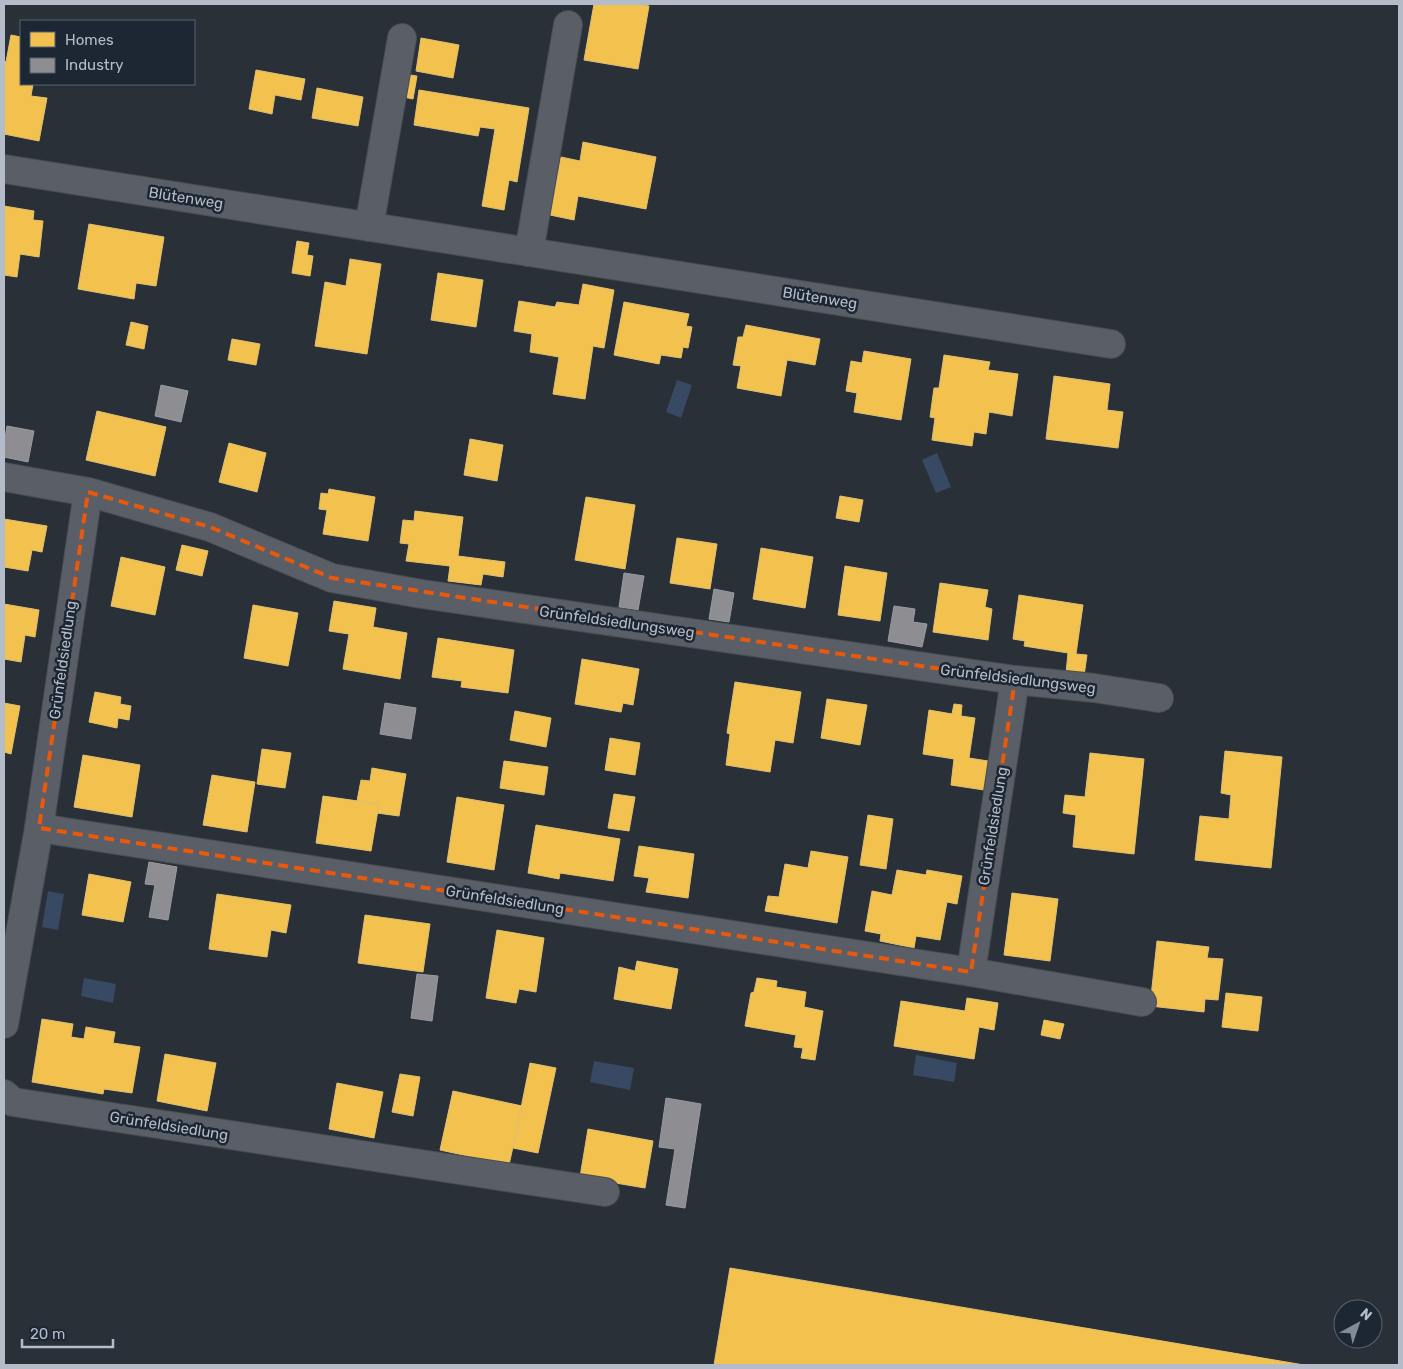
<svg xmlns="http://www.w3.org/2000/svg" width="1403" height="1369" viewBox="0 0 1403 1369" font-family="Rubik,sans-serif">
<rect width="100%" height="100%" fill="#2a3038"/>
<!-- water -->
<g fill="#384963">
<path d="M677 380 692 385 681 418 666 412Z"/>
<path d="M937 453 951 487 936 493 922 460Z"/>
<path d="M48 891 64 894 58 930 42 927Z"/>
<path d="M84 978 116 984 113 1003 81 996Z"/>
<path d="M916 1055 957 1063 954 1082 913 1075Z"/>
<path d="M594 1061 634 1068 630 1090 590 1082Z"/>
</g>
<!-- homes -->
<g fill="#f2c14e" stroke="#dfc073">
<path d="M594 4H639L649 6 638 69 584 60Z"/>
<path d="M11 35 21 37V84H33L31 96 47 98 39 141 4 134V61L6 62Z"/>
<path d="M421 38 459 45 453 78 416 71Z"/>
<path d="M256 70 305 79 301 100 275 95 272 114 249 109Z"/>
<path d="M403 74 417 76 413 99 398 96Z"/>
<path d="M317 88 363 97 358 126 312 118Z"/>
<path d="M419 90 529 108 517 182 509 180 504 210 482 206 495 129 480 127 478 136 414 125Z"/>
<path d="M583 142 656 157 646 209 578 196 574 220 550 215 561 157 580 161Z"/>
<path d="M4 206 34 211 33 220 43 221 39 257 20 254 17 277 4 275Z"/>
<path d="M89 224 164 237 156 286 136 283 134 299 78 289Z"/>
<path d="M297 241 309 243 307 255 313 256 310 276 292 273Z"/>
<path d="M350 259 381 264 367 354 315 346 325 282 346 286Z"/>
<path d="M438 273 483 280 476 327 431 320Z"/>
<path d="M583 284 614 290 604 348 593 346 585 399 553 394 559 357 530 352 532 334 514 331 519 301 555 307 557 302 579 305Z"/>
<path d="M624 302 689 314 686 326 692 327 688 348 683 347 681 358 661 355 659 364 614 355Z"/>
<path d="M131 322 148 326 144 349 126 345Z"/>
<path d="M746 325 820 339 815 365 787 360 781 396 737 388 741 366 733 365 738 337H743Z"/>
<path d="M232 339 260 344 256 365 228 360Z"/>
<path d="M864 351 911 359 901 420 854 412 857 393 846 391 851 361 862 363Z"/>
<path d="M944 355 990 362 988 370 1018 374 1012 416 989 412 986 434 974 432 972 446 932 440 935 418 930 417 934 388H939Z"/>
<path d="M1054 376 1110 384 1107 410 1123 412 1118 448 1046 439Z"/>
<path d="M97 411 166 427 155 476 86 460Z"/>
<path d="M470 439 503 445 497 481 464 475Z"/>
<path d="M229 443 266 453 257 492 219 482Z"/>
<path d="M329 489 375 497 368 541 323 534 327 510 319 509 321 493 328 494Z"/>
<path d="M840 496 863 500 859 522 836 518Z"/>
<path d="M586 497 635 505 625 569 575 560Z"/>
<path d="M415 511 463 517 458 556 505 562 503 577 483 574 481 585 448 581 450 566 406 561 409 544 400 543 403 520 414 521Z"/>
<path d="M4 519 47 526 42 552 32 550 28 571 4 567Z"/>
<path d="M677 538 717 544 710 589 670 583Z"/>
<path d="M182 545 208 551 202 576 176 570Z"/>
<path d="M761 548 813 557 805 608 753 599Z"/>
<path d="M121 557 165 567 155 615 111 606Z"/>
<path d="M845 566 887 573 880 621 838 615Z"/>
<path d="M940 583 988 590 985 607 992 609 988 640 933 632Z"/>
<path d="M1019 595 1083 605 1076 654 1087 655 1084 676 1066 673 1068 653 1024 646 1025 641 1013 639Z"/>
<path d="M334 601 376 608 373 627 407 633 400 679 343 669 349 634 329 631Z"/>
<path d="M4 604 39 610 35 637 25 635 21 662 4 659Z"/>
<path d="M253 605 298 613 288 666 244 658Z"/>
<path d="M438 638 514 650 508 693 461 687 462 681 432 677Z"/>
<path d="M582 659 639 669 633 705 623 703 621 712 575 704Z"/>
<path d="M735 682 801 692 793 743 775 740 770 772 726 765 730 734 727 733Z"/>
<path d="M95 692 121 697 120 704 131 706 129 720 118 718 117 728 89 722Z"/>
<path d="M827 699 867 705 860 745 821 738Z"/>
<path d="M4 703 20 706 11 754 4 752Z"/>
<path d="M954 704 962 705 961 716 975 718 969 758 988 761 984 790 951 785 954 759 923 754 929 710 952 714Z"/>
<path d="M515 711 551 718 546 747 510 740Z"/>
<path d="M610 738 640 743 635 775 605 770Z"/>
<path d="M262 749 291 753 285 788 257 784Z"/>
<path d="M1225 751 1282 757 1271 868 1195 860 1200 816 1229 819 1231 795 1221 793Z"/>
<path d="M1090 753 1144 759 1134 854 1073 847 1076 815 1063 813 1065 795 1085 797Z"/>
<path d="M83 755 140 765 132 817 74 807Z"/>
<path d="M504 761 548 767 544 795 500 788Z"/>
<path d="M372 768 406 774 399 816 377 813 379 804 357 801 361 780 370 781Z"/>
<path d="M212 775 255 782 247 832 203 825Z"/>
<path d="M614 794 635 797 629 831 608 828Z"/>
<path d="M323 796 379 804 371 851 316 843Z"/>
<path d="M457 797 504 805 494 870 447 862Z"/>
<path d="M868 815 893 819 886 869 860 865Z"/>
<path d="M536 825 620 839 613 881 560 873 559 879 528 873Z"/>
<path d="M639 846 694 854 688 898 646 892 649 878 634 876Z"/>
<path d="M811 851 848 857 837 923 765 911 768 896 779 897 785 864 808 868Z"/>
<path d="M897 870 926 875 927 870 962 876 957 904 947 902 940 940 916 936 914 948 880 941 881 934 865 931 872 891 892 895Z"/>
<path d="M89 874 131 882 123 922 82 915Z"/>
<path d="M1012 893 1058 899 1050 961 1004 955Z"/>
<path d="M217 894 291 905 286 933 271 930 267 957 209 949Z"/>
<path d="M365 915 430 924 423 972 358 963Z"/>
<path d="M497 930 544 938 536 992 519 989 516 1003 486 998Z"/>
<path d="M1157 941 1209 947 1207 958 1223 959 1218 1000 1205 999 1204 1012 1150 1006Z"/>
<path d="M637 961 678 969 671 1009 614 999 619 967 635 971Z"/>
<path d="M757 978 777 981 776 987 806 992 804 1007 823 1011 815 1060 801 1058 803 1048 794 1047 796 1035 745 1026 751 993 754 992Z"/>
<path d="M1226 993 1262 997 1258 1031 1222 1027Z"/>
<path d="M967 998 998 1003 994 1030 979 1027 974 1059 894 1046 901 1001 965 1011Z"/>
<path d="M42 1019 73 1024 71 1037 84 1039 86 1027 115 1032 113 1043 140 1047 132 1093 104 1089 103 1094 32 1082Z"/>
<path d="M1044 1020 1064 1024 1060 1039 1041 1035Z"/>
<path d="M165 1054 216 1063 207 1111 157 1101Z"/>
<path d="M530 1063 556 1068 538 1153 513 1148Z"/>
<path d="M400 1074 420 1077 413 1116 392 1112Z"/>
<path d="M337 1083 383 1092 374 1138 329 1129Z"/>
<path d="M453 1091 522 1106 509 1165 440 1150Z"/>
<path d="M588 1129 653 1141 645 1188 580 1177Z"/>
<path d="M730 1268 1304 1365H714Z"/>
</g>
<!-- industry -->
<g fill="#8d8d92" stroke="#999ba2">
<path d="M161 385 188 391 181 422 155 416Z"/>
<path d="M7 426 34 431 28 462 4 457V445Z"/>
<path d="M624 573 644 576 638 610 619 607Z"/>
<path d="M714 589 734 593 729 622 709 619Z"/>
<path d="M894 606 915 609 913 622 927 624 922 647 888 641Z"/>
<path d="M385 703 416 708 411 739 380 734Z"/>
<path d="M149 862 177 867 168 920 149 917 155 885 145 884Z"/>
<path d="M417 974 438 976 432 1021 411 1018Z"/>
<path d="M666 1098 701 1104 685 1208 666 1205 675 1149 659 1147Z"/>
</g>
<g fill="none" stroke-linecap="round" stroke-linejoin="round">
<defs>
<g id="minor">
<path d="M4 169 1111 344"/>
<path d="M369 227 402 38"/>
<path d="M529 252 568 25"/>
<path d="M4 477 88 492 210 527 332 578 422 594 1015 680 1094 688 1159 698"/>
<path d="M39 828 971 972 1142 1002"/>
<path d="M971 972 1015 680"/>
<path d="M4 1024 39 828 88 492"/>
<path d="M4 1094 13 1102 605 1192"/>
</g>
</defs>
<!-- minor casing -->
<use href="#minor" stroke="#484c53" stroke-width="30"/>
<!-- minor -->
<use href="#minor" stroke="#5a5e66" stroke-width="28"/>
</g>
<!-- marked area -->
<path fill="none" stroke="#e8590c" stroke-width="4" stroke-dasharray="10 6" stroke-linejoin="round" d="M88 492 210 527 332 578 1015 680 971 972 39 828Z"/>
<g text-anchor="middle" stroke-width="5" stroke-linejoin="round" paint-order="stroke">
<!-- street labels -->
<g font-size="15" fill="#b4bcc9" stroke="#1d2633">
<text transform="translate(186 198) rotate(9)" y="5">Blütenweg</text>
<text transform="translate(820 298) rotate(9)" y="5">Blütenweg</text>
<text transform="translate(617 622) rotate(8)" y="5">Grünfeldsiedlungsweg</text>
<text transform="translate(63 660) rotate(-82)" y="5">Grünfeldsiedlung</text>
<text transform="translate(1018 679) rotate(7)" y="5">Grünfeldsiedlungsweg</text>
<text transform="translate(993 826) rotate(-81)" y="5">Grünfeldsiedlung</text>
<text transform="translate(505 900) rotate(9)" y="5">Grünfeldsiedlung</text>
<text transform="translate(169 1126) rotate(9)" y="5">Grünfeldsiedlung</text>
</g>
</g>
<!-- border -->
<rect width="1403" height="1369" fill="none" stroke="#b4bcc9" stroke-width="10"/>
<!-- legend -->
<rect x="20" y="20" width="175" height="65" fill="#1d2633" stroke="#59626f"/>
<rect x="30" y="32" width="25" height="15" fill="#f2c14e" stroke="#59626f"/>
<text x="65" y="45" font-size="15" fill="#b4bcc9">Homes</text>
<rect x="30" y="58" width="25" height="15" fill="#8d8d92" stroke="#59626f"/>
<text x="65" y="70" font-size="15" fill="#b4bcc9">Industry</text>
<!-- north arrow -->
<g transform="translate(1358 1324) rotate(40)"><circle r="24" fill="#1d2633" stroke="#59626f"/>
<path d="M0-4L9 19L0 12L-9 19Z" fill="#848b96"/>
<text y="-8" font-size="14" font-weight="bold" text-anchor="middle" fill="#b4bcc9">N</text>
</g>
<!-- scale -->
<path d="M22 1339v8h91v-8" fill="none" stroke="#b4bcc9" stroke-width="2.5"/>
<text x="30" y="1339" font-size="15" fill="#b4bcc9" stroke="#1d2633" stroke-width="4" paint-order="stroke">20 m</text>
</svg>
